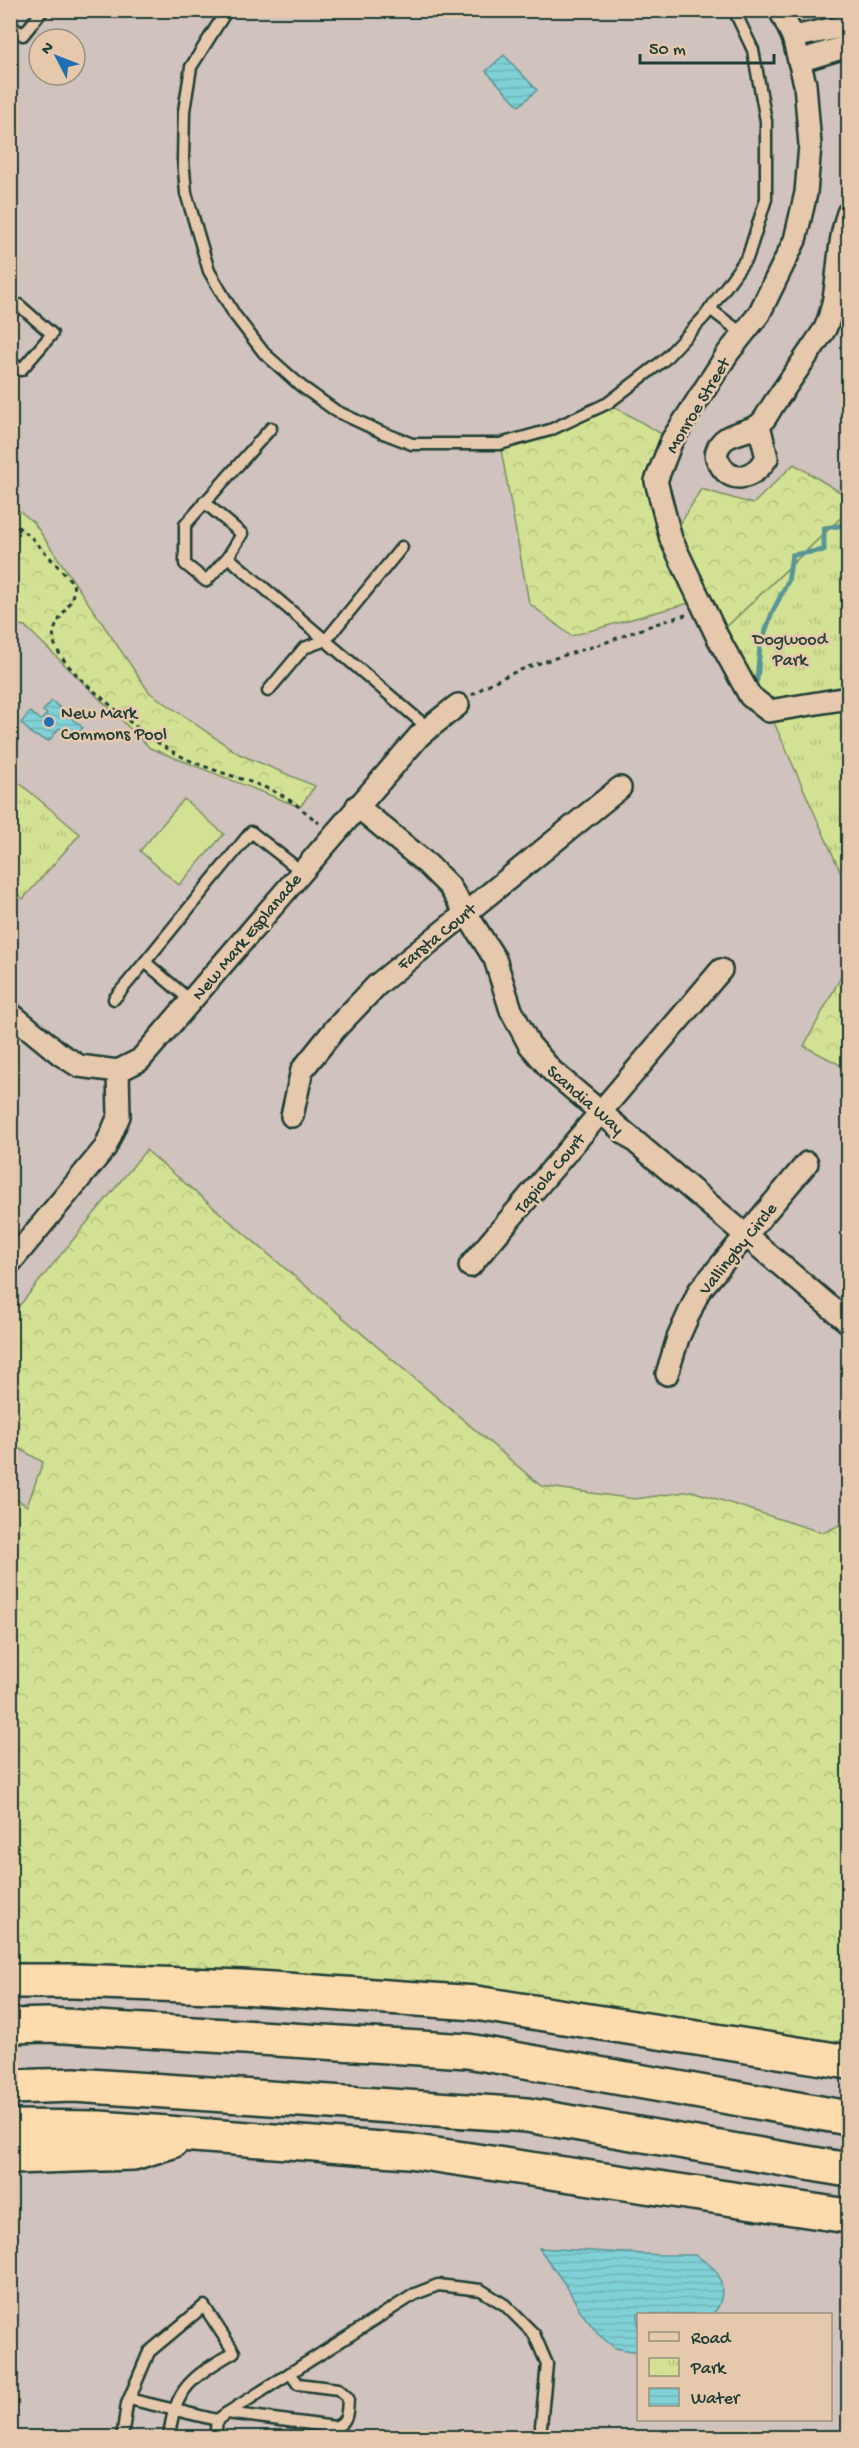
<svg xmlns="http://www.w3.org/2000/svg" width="859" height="2448" viewBox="0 0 859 2448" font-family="'Gochi Hand',sans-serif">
<defs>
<pattern id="forest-crowns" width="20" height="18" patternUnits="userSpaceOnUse" patternTransform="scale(1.5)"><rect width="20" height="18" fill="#d3e194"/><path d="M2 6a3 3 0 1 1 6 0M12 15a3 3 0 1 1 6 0" fill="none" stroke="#b5c280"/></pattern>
<pattern id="park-tufts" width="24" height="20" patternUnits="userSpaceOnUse" patternTransform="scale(1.5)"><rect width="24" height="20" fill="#d3e194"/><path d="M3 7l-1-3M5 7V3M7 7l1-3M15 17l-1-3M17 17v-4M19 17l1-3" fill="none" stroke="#b5c280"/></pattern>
<pattern id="water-rules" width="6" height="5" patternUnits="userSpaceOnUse" patternTransform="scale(1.5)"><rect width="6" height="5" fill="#80d1d7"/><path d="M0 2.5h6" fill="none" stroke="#6eb4b9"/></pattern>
</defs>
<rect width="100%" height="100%" fill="#d0c2bc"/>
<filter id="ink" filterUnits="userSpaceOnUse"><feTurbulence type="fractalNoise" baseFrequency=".0167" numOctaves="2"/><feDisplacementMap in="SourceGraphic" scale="12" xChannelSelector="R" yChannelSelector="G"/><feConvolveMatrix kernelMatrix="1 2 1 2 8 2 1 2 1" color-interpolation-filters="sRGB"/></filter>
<g filter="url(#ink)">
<!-- green -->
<path fill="#d3e194" stroke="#798f64" stroke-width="1.5" d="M184 799 224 834 179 885 140 851Z"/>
<!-- forest -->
<g fill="url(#forest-crowns)" stroke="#798f64" stroke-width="1.5">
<path d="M608 403 672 440 656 481 672 538 701 489 753 504 794 464 848 497V511L717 636 700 600 571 636 529 603 500 444Z"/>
<path d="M10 503 34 523 149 692 239 754 315 786 300 807 150 748 25 626 11 624Z"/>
<path d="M842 975 848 981V1069L804 1046Z"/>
<path d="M146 1150 541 1486 635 1499 692 1491 823 1533 848 1521V2062L674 2033 11 1981V1495L27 1506 43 1462 11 1444V1316Z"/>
</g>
<!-- park -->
<g fill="url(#park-tufts)" stroke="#798f64" stroke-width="1.5">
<path d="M848 511V889L769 711 717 636Z"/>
<path d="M11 776 80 834 23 899 11 888Z"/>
</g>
<!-- water -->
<g fill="url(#water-rules)" stroke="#599696" stroke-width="1.5">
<path d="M504 55 537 90 519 106 486 71Z"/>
<path d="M52 701 83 728 72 738 59 728 49 741 33 735 21 723 30 712 41 720 47 714 43 711Z"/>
<path d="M539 2248 662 2255H696C702 2260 710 2264 715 2270 725 2282 724 2305 712 2314H638V2352L615 2348 598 2334 581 2312 567 2287Z"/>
</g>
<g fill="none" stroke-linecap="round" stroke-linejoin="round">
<!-- stream -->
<path stroke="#599696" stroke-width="5" d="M757 680 760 646 772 613 788 581 792 555 824 550V528L845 525 848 513"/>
<defs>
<g id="service">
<path d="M227 10 191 67 184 111 183 159 186 193 209 271 234 314 264 353 301 386 336 411 381 432 412 444H500L550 430 608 403 664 360 705 316 748 256 766 199V121L753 50 734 10"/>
<path d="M10 25 23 35 43 10"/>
<path d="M710 309 743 334"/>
<path d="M10 315 19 305 52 334 21 370 10 361"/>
<path d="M271 428 185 525V564L206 581 228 557 428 728"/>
<path d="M204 502 242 534 228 557"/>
<path d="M268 691 304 648 326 640 402 547"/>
<path d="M114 999 145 962"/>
<path d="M191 1001 145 962 251 832 301 871"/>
<path d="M129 2399 217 2420"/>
<path d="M227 2413 335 2427C349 2422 347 2411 348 2398L338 2389 298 2384 290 2373"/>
<path d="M122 2438 127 2404 149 2352 204 2306 234 2352C194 2376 174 2387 169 2438"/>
<path d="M215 2438 217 2420 224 2415 415 2294 438 2285 481 2290 505 2305 534 2334 547 2364 541 2426"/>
</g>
<g id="minor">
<path d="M780 10 793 37 805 84 810 145 806 193 795 240 759 314 728 353 672 440 656 481 671 539 717 636 750 696 769 711 848 698"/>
<path d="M793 37 841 27"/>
<path d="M799 61 848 46"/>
<path d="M759 425 767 458C756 476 732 487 720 464 718 461 715 455 717 451 722 432 746 434 759 425 765 421 770 409 775 402 792 378 808 354 825 329 841 292 835 251 848 213"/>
<path d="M357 806 427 864 449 886 495 959 511 1010 529 1044 552 1071 848 1322"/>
<path d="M10 1013 60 1054 79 1066 118 1071 140 1060 420 735 458 705"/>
<path d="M292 1116 302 1070 335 1029 377 985 620 788"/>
<path d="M10 1263 105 1148 119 1116 118 1071"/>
<path d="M470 1266 721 970"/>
<path d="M667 1374 678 1338 699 1291 807 1163"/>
</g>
<g id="motorway">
<path d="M10 1981H73L242 1987 476 2003 848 2062"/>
<path d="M10 2026 48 2025 468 2051 848 2118"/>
<path d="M10 2087 74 2085 527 2115 848 2170"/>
<path d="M10 2127 99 2128 409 2151 848 2216"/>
<path d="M10 2157 133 2153 172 2141"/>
</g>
</defs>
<!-- service casing -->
<use href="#service" stroke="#1f3d34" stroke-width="15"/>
<!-- minor casing -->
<use href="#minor" stroke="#1f3d34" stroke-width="26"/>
<!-- motorway casing -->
<use href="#motorway" stroke="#1f3d34" stroke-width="38"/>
<!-- path -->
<g stroke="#1f3d34" stroke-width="3" stroke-dasharray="4.5 4.5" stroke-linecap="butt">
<path d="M10 521 31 537 73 583C78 607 46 622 55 645 63 664 85 683 100 696 124 717 148 739 177 754 208 771 243 777 275 792 291 799 305 812 319 823"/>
<path d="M472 695C510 668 559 658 604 643 631 633 658 622 686 615"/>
</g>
<!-- service -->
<use href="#service" stroke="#e6c9ad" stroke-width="10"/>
<!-- minor -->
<use href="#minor" stroke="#e6c9ad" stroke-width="21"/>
<!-- motorway -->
<use href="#motorway" stroke="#fedbac" stroke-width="33"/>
</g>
</g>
<!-- markers -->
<circle fill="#1f6fb2" stroke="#e6c9ad" stroke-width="2" cx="49" cy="722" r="6"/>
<g text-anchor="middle" stroke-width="5" stroke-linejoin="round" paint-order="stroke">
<!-- street labels -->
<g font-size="18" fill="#1f3d34" stroke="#e6c9ad">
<text transform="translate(697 405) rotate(-59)" y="6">Monroe Street</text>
<text transform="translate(246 936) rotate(-50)" y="6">New Mark Esplanade</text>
<text transform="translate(436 936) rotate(-39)" y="6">Farsta Court</text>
<text transform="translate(586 1099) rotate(41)" y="6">Scandia Way</text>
<text transform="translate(549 1173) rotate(-50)" y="6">Tapiola Court</text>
<text transform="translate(737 1248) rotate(-51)" y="6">Vallingby Circle</text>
</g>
<!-- park labels -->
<g font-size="18" fill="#284539" stroke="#e6c9ad">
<text x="790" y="644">Dogwood<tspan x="790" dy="21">Park</tspan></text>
</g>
<!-- poi labels -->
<g font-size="18" fill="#1f3d34" stroke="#e6c9ad" text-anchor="start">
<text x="61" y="718">New Mark<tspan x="61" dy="21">Commons Pool</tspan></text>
</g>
</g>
<!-- margin -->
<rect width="859" height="2448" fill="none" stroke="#e6c9ad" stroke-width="36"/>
<rect x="18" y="18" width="823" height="2412" fill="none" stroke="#1f3d34" stroke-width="2" filter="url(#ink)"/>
<!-- legend -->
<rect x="637" y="2313" width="195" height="108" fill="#e6c9ad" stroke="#96917d" stroke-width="1.5"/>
<rect x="649" y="2332" width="30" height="9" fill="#e6c9ad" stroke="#96917d" stroke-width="1.5"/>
<text x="691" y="2343" font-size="18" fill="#1f3d34">Road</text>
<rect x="649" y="2358" width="30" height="18" fill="url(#park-tufts)" stroke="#96917d" stroke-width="1.5"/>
<text x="691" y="2373" font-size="18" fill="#1f3d34">Park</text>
<rect x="649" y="2388" width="30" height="18" fill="url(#water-rules)" stroke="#96917d" stroke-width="1.5"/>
<text x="691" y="2403" font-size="18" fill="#1f3d34">Water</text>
<!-- north arrow -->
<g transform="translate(57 57) rotate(312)"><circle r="28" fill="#e6c9ad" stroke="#96917d" stroke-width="1.5"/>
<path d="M0-4.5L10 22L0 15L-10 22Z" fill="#1f6fb2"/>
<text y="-9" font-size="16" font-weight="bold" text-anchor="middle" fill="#1f3d34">N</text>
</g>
<!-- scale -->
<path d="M640 54v9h134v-9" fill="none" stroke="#1f3d34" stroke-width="3"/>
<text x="649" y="54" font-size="18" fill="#1f3d34" stroke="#e6c9ad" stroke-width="4.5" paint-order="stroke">50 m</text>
</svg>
